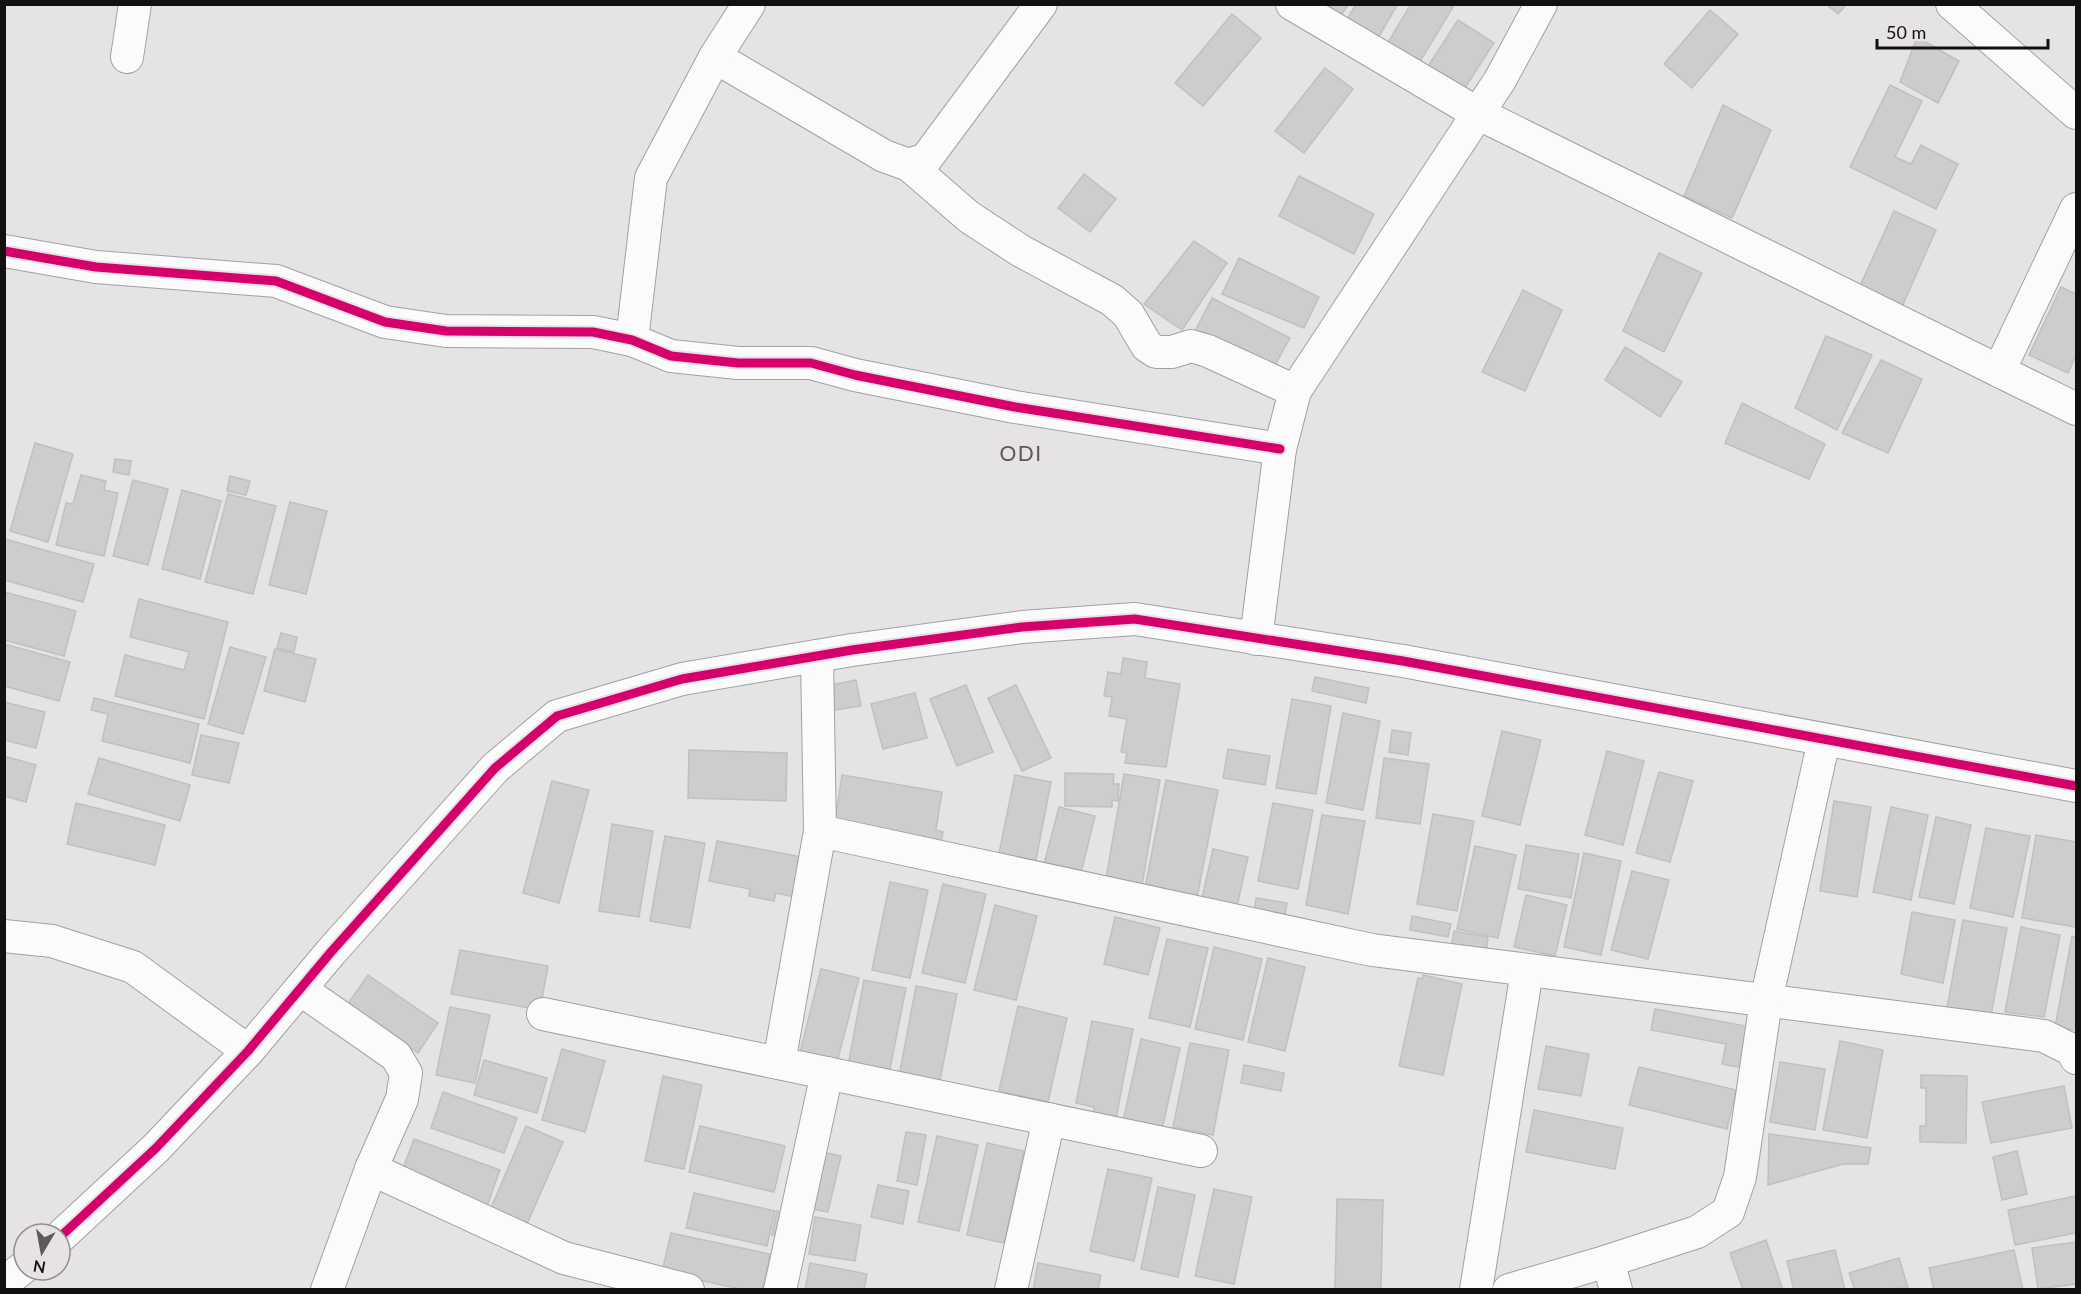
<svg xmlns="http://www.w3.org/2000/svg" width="2081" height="1294" viewBox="0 0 2081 1294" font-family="Lato,sans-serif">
<rect width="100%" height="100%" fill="#e5e3e4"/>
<!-- building -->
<g fill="#cdcdcd" stroke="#c0c0bf" stroke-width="1.5">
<path d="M1311 4H1348L1337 23Z"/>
<path d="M1356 4H1398L1375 43 1344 25Z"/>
<path d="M1411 4H1449L1453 7 1415 70 1383 51Z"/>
<path d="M1826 4H1847L1838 14Z"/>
<path d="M1710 10 1738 34 1692 88 1664 64Z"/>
<path d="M1232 14 1261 38 1203 106 1175 83Z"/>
<path d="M1458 20 1494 43 1459 97 1423 74Z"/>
<path d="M1917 37 1959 61 1938 103 1900 82Z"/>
<path d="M1325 68 1353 89 1304 153 1275 131Z"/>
<path d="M1890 85 1922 101 1895 157 1911 164 1921 145 1958 164 1936 209 1850 167Z"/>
<path d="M1723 105 1771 130 1732 218 1684 196Z"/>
<path d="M1084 174 1116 199 1090 232 1058 208Z"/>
<path d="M1299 176 1374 214 1354 254 1279 216Z"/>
<path d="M1894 211 1936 230 1901 309 1860 286Z"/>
<path d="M1194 241 1227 263 1182 330 1144 304Z"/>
<path d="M1659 253 1702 273 1664 352 1623 331Z"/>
<path d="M1239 258 1319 297 1304 328 1222 294Z"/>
<path d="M2061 287 2076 294V355L2068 373 2029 355Z"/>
<path d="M1523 290 1562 310 1525 391 1482 372Z"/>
<path d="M1212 298 1290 338 1270 374 1192 337Z"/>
<path d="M1826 336 1872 355 1837 430 1795 408Z"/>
<path d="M1625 347 1682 382 1660 417 1605 380Z"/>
<path d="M1881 360 1922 379 1888 453 1842 433Z"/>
<path d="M1742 403 1825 444 1809 479 1725 443Z"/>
<path d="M35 443 73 454 48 542 10 531Z"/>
<path d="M115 459 131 461 129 475 113 472Z"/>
<path d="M81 475 106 481 104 490 118 493 104 556 56 545 66 503 73 504Z"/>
<path d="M230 476 250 481 246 495 227 491Z"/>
<path d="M133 480 168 489 148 565 113 556Z"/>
<path d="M182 490 221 501 200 579 162 569Z"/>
<path d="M228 494 276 506 253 594 205 582Z"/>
<path d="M290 502 327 511 306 594 269 585Z"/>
<path d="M5 539 94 564 83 602 4 580Z"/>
<path d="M4 592 76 611 64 656 4 640Z"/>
<path d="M139 599 228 622 204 719 115 696 125 655 184 670 189 652 130 637Z"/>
<path d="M281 633 297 637 294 652 277 648Z"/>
<path d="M4 644 70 662 59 701 4 686Z"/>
<path d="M230 647 266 657 243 734 208 724Z"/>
<path d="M275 649 316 659 305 702 264 691Z"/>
<path d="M1123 658 1147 662 1145 678 1180 684 1166 767 1125 763 1127 753 1121 752 1127 719 1109 716 1112 697 1104 696 1108 672 1121 674Z"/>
<path d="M1315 677 1369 688 1366 703 1312 691Z"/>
<path d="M856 680 861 706 835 710 831 685Z"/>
<path d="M966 685 993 752 957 766 930 699Z"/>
<path d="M1016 685 1051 758 1022 771 988 698Z"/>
<path d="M915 693 927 738 883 749 871 704Z"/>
<path d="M94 698 199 724 190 763 102 741 108 714 91 710Z"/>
<path d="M1292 699 1331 706 1316 794 1276 788Z"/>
<path d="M4 702 45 712 36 748 4 740Z"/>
<path d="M1343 713 1380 721 1363 810 1326 803Z"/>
<path d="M1392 730 1411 733 1408 755 1389 752Z"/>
<path d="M1502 731 1541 740 1520 825 1482 816Z"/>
<path d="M201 735 239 743 229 783 192 775Z"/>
<path d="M1228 749 1270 756 1265 785 1223 778Z"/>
<path d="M689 750 787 753 786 801 688 798Z"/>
<path d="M1607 751 1644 761 1623 845 1585 835Z"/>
<path d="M4 756 36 765 26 802 4 796Z"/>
<path d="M99 758 190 785 180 821 88 794Z"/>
<path d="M1384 758 1429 764 1420 824 1376 818Z"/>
<path d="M1659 772 1693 781 1670 862 1636 853Z"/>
<path d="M1065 773 1114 774 1113 784H1119L1118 801 1112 800V807L1065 806Z"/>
<path d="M1124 774 1160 780 1142 885 1106 879Z"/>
<path d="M842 775 942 792 936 830 943 832 939 854 907 847 910 834 835 821Z"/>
<path d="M1015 775 1051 782 1035 865 998 858Z"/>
<path d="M1166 780 1218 790 1197 898 1145 888Z"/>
<path d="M552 781 589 790 559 903 523 893Z"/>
<path d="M1834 801 1871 807 1857 897 1820 891Z"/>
<path d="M76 803 165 825 155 865 67 844Z"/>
<path d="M1273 803 1313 810 1298 889 1258 881Z"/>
<path d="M1059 807 1095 816 1080 877 1044 864Z"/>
<path d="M1891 807 1928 815 1911 900 1873 892Z"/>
<path d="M1433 814 1474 821 1457 911 1417 904Z"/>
<path d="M1322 815 1365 821 1348 914 1306 905Z"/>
<path d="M1936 817 1971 825 1954 904 1919 897Z"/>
<path d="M612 824 653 831 639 917 599 911Z"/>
<path d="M1986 828 2030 836 2013 917 1970 908Z"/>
<path d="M2036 835 2076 842V927L2022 918Z"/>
<path d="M665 836 705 843 690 928 650 921Z"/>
<path d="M717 841 802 857 795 897 776 893 774 901 749 896 750 889 709 881Z"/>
<path d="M1526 845 1579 854 1571 898 1518 889Z"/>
<path d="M1475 846 1516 855 1498 938 1457 929Z"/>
<path d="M1213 849 1248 857 1237 906 1202 898Z"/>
<path d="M1584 853 1621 861 1601 955 1564 947Z"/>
<path d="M1632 871 1669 880 1648 959 1611 950Z"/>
<path d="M890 882 928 890 910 978 872 970Z"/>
<path d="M943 884 986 894 965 983 922 973Z"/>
<path d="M1526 895 1567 905 1555 956 1514 947Z"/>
<path d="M1256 898 1287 903 1284 920 1254 915Z"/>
<path d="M995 905 1037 916 1016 1000 974 990Z"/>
<path d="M1912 912 1955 920 1943 983 1901 974Z"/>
<path d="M1412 916 1451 924 1448 937 1410 930Z"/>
<path d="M1115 917 1160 928 1148 975 1104 964Z"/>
<path d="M1963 920 2007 928 1991 1016 1947 1008Z"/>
<path d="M2021 927 2060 935 2044 1017 2005 1012Z"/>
<path d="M1454 931 1488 937 1485 958 1451 949Z"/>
<path d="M2072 936 2076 938V1030L2055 1027Z"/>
<path d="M1167 939 1208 948 1190 1027 1149 1018Z"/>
<path d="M1214 947 1262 959 1243 1040 1195 1029Z"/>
<path d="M460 950 548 966 540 1010 451 994Z"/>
<path d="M1268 958 1305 967 1285 1051 1248 1042Z"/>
<path d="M821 969 859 978 836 1066 799 1056Z"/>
<path d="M368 975 438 1023 418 1053 347 1005Z"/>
<path d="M1423 975 1462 984 1443 1075 1399 1066 1418 978 1423 979Z"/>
<path d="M864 980 906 988 889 1074 848 1066Z"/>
<path d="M916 986 957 994 939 1085 899 1077Z"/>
<path d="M1018 1006 1067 1018 1048 1102 999 1091Z"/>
<path d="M450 1007 490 1015 475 1083 436 1075Z"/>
<path d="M1655 1009 1751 1027 1743 1068 1722 1064 1726 1044 1651 1030Z"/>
<path d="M1092 1021 1133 1029 1116 1119 1093 1115 1094 1107 1076 1103Z"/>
<path d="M1141 1039 1180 1048 1161 1134 1122 1126Z"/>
<path d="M1840 1041 1883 1050 1867 1138 1823 1130Z"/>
<path d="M1190 1043 1229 1050 1213 1135 1173 1127Z"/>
<path d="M1546 1046 1589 1054 1581 1096 1538 1089Z"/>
<path d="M562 1049 605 1061 585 1132 542 1120Z"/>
<path d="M484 1060 547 1078 537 1113 474 1095Z"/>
<path d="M1780 1062 1825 1069 1815 1130 1770 1122Z"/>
<path d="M1244 1065 1284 1073 1281 1091 1241 1083Z"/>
<path d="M1639 1067 1736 1090 1727 1129 1629 1105Z"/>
<path d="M1921 1075 1967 1076 1966 1143 1920 1142V1126H1926V1088H1921Z"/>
<path d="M663 1076 702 1085 684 1169 645 1161Z"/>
<path d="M2064 1086 2072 1128 1991 1143 1982 1102Z"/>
<path d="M443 1092 517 1118 504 1153 431 1128Z"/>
<path d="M1534 1110 1623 1128 1615 1169 1526 1152Z"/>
<path d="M526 1126 563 1142 527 1224 491 1208Z"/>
<path d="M700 1126 785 1146 774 1192 689 1172Z"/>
<path d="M906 1132 926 1135 917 1185 897 1181Z"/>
<path d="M1769 1134 1871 1148 1868 1164H1843L1768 1185Z"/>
<path d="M937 1136 978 1145 959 1231 918 1222Z"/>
<path d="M414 1139 500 1170 487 1206 401 1174Z"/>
<path d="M987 1143 1024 1151 1004 1243 967 1235Z"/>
<path d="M2017 1151 2027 1194 2002 1200 1993 1157Z"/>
<path d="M823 1152 841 1156 828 1212 810 1209Z"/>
<path d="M1108 1169 1152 1178 1134 1261 1090 1251Z"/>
<path d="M878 1185 909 1191 903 1224 871 1217Z"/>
<path d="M1158 1187 1195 1195 1178 1277 1141 1269Z"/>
<path d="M1214 1189 1252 1197 1234 1284 1195 1276Z"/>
<path d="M694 1193 775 1211 767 1246 686 1228Z"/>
<path d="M2076 1196V1233L2015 1245 2008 1210Z"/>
<path d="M1337 1199 1383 1200 1381 1290H1335Z"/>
<path d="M777 1211 792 1215 788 1238 772 1235Z"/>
<path d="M815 1217 861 1225 855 1261 809 1254Z"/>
<path d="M671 1233 770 1254 762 1290H745L662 1272Z"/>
<path d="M1766 1240 1783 1290H1743L1730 1253Z"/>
<path d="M2076 1242V1284L2038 1289 2032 1248Z"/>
<path d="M1835 1250 1845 1290H1794L1787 1261Z"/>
<path d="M2014 1250 2023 1290H1934L1929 1268Z"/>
<path d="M1899 1258 1908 1288 1855 1290 1849 1273Z"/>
<path d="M810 1263 867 1274 864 1290H805Z"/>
<path d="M1038 1263 1101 1275 1098 1290H1033Z"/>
</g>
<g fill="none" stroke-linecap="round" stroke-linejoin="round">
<defs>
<g id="minor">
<path d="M1292 4 1477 113 2076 409"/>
<path d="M1952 4 2076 113"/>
<path d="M127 57 135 4"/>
<path d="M715 57 884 156 909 165 969 217 1021 251 1112 300 1128 314 1147 346 1156 352H1172L1191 346 1208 351 1295 391"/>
<path d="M909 165 926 159 1041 4"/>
<path d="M4 251 96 267 276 281 385 322 446 331 593 332 632 340 671 356 738 363H811L855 375 1015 407 1280 449"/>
<path d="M632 340 651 178 715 57 749 4"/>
<path d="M1999 371 2076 209"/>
<path d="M1256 639 1280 449 1295 391 1500 80 1541 4"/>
<path d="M820 831 1372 950 2044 1036 2072 1050 2076 1058"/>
<path d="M4 936 52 941 133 967 248 1051"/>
<path d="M300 989 396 1056 406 1073 402 1099 371 1169 327 1290"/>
<path d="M543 1014 1201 1151"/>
<path d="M779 1063 820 831 817 656"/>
<path d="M371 1169 564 1258 688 1290"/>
<path d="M60 1237 156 1148 248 1051 331 952 495 768 557 716 682 679 852 650 1022 627 1135 619 1403 661 2076 786"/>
<path d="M1608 1261 1616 1290"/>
<path d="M4 1283 24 1267"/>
<path d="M780 1290 827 1073"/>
<path d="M1011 1290 1049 1119"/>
<path d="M1476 1290 1527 971"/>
<path d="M1509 1290 1608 1261 1697 1232 1728 1212 1740 1177 1766 1001 1824 740"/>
</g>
</defs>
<!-- minor casing -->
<use href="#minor" stroke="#a2a1a2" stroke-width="34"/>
<!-- minor -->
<use href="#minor" stroke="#fbfbfb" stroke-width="32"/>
<defs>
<g id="cycleway">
<path d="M4 251 96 267 276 281 385 322 446 331 593 332 632 340 671 356 738 363H811L855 375 1015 407 1280 449"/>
<path d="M60 1237 156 1148 248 1051 331 952 495 768 557 716 682 679 852 650 1022 627 1135 619 1403 661 2076 786"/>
</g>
</defs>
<!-- cycleway casing -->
<use href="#cycleway" stroke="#e6e2e5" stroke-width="13"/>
<!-- cycleway -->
<use href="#cycleway" stroke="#d6006c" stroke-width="9"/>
</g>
<g text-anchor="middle" stroke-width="4.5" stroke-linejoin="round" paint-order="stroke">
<!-- quarter labels -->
<g font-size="21" letter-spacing="1.5" fill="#5a5659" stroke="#e6e2e5">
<text x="1021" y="461">ODI</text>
</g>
</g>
<!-- border -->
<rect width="2081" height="1294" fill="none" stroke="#121011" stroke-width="12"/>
<!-- north arrow -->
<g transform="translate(42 1252) rotate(190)"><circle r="28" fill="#e6e2e5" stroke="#918e90" stroke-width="1.5"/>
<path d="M0-4.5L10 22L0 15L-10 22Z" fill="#5c5a5b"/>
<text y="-9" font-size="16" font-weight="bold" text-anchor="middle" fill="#121011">N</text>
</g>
<!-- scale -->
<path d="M1877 39v9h171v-9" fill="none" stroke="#121011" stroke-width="3"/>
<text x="1886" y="39" font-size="18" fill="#121011" stroke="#e6e2e5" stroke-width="4.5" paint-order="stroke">50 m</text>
</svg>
